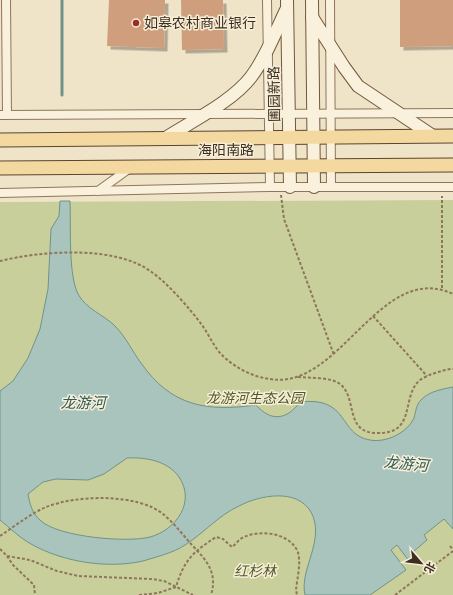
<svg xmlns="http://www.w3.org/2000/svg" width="453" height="595" viewBox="0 0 453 595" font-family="'Libre Baskerville','Noto Sans SC',serif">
<defs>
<filter id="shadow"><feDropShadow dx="3.5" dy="3.5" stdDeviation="0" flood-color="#0004"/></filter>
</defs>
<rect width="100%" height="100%" fill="#f0e4c8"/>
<!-- green -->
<path fill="#c9cf9b" d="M453 200V595H0V202Z"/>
<!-- water -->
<path fill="#a9c4bc" stroke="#6f938a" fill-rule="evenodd" d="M60 201H70C71 225 68 274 78 294 86 309 104 315 115 326 126 337 132 351 141 363 171 406 206 412 256 405 271 422 287 420 300 402 350 396 338 435 370 440 386 443 407 433 414 418 416 411 416 404 422 399 430 391 443 389 453 387V529L444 519 424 535 427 540 413 552 416 555 409 561 397 545 391 550 406 570 370 595H305C299 569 326 540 311 512 297 488 260 495 239 506 219 515 204 533 185 545 173 553 156 557 143 561 107 569 63 562 31 544 20 538 10 528 0 520V391L13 381 28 358 40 329 48 289 51 229 59 216ZM127 458C146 457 168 461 179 477 196 502 176 530 150 537 127 543 59 537 41 521 32 513 30 505 28 494L43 482 56 479 88 480 104 474Z"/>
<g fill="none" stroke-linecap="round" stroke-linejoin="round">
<!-- stream -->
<path stroke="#6f938a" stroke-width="3" d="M62 95V0"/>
</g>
<!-- building -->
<g fill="#cf9f7d" filter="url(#shadow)">
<path d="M109 0H165L164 48 107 46Z"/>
<path d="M181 0H223L224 49 182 50Z"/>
<path d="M400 0H453V46L400 47Z"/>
</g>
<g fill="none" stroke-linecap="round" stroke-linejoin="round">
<defs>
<g id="street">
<path d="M6 0 7 115"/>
<path d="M267 0 270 187"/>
<path d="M330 0 331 187"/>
<path d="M0 115 453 113"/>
<path d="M98 191 130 168"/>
<path d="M0 193 270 187H453"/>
</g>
<g id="secondary">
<path d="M287 0 290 187"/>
<path d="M312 0 314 187"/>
<path d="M312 17 344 67 358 86 433 136"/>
<path d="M164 139C190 122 232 102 251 77 266 57 275 33 286 10"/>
</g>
<g id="primary">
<path d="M0 140 453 136"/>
<path d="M0 168 453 165"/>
</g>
</defs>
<!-- street casing -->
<use href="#street" stroke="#8d765c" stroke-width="10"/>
<!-- secondary casing -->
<use href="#secondary" stroke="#6f573f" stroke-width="14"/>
<!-- primary casing -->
<use href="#primary" stroke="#5b4430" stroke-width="15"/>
<!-- path -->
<g stroke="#8d765c" stroke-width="2" stroke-dasharray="3 2" stroke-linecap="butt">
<path d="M281 195 284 219 334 355"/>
<path d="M0 261C41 251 114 245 150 271 167 282 190 309 202 325 209 335 214 347 222 355 235 368 253 377 270 379 340 391 380 260 453 294"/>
<path d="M442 288V196"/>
<path d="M373 316 427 376"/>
<path d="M298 377C309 378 331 377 340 384 358 398 344 433 377 433 415 434 402 401 417 383 420 379 427 376 432 374 439 372 446 369 453 369"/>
<path d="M0 536C15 526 30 514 46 507 76 495 137 493 163 514 174 523 183 535 192 545 206 560 218 572 211 595"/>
<path d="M450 546 453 550"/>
<path d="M0 549 7 556 30 560 57 571 78 576 152 579 164 581 193 595"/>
<path d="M7 556 13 565 34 585 35 595"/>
<path d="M139 595 158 593 176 587C184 560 193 552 216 537L223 539 232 547C236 544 239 539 244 537 260 530 287 532 297 550 302 560 297 579 296 590L297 595"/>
<path d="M395 595 453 551"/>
</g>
<!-- street -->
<use href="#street" stroke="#faf1dc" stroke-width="8"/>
<!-- secondary -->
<use href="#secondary" stroke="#faf1dc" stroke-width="12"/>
<!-- primary -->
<use href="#primary" stroke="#f3d9a0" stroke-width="13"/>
</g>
<!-- markers -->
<circle fill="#9e2a2b" stroke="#f7eed8" stroke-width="1.5" cx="136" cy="23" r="4"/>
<g text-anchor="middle" stroke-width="3" stroke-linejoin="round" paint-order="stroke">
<!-- poi labels -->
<g font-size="14" fill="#3d2e20" stroke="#f7eed8" text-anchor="start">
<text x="144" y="28">如皋农村商业银行</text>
</g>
<!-- street labels -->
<g font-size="14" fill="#3d2e20" stroke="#f7eed8">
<text transform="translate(274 94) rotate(-91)" y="5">圃园新路</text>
<text x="226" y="155">海阳南路</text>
</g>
<!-- park labels -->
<g font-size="14" font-style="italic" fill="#4d5a26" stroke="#f7eed8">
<text x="255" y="403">龙游河生态公园</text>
<text x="255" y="576">红杉林</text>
</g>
<!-- water labels -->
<g font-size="15" font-style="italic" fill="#2f5d5a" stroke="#f7eed8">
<text x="83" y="408">龙游河</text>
<text transform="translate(406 464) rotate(5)" y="5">龙游河</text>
</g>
</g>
<!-- north arrow -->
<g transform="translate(421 563) rotate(118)" stroke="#f7eed8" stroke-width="3" paint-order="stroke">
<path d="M0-3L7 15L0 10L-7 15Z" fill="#3d2e20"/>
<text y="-6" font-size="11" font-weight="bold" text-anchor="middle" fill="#3d2e20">北</text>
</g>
</svg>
